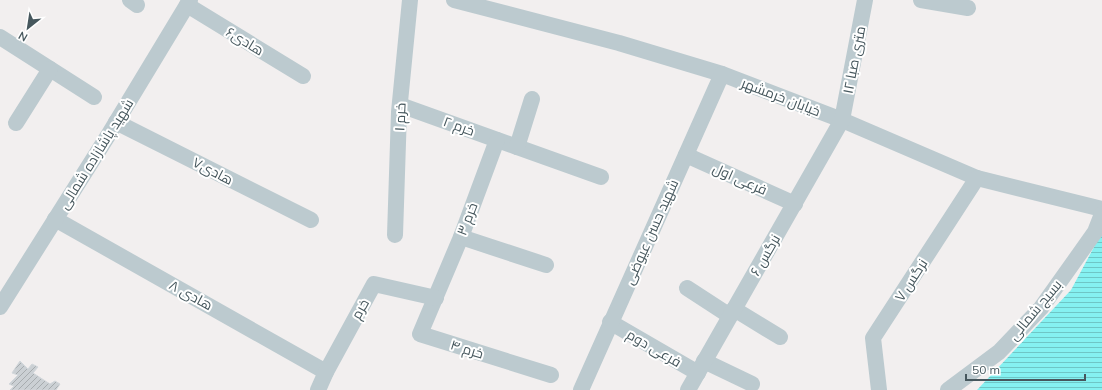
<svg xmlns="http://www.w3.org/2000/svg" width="1102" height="390" viewBox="0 0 1102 390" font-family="Mulish,Cairo,sans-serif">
<defs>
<pattern id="water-rules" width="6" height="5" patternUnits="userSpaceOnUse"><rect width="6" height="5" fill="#85f1f1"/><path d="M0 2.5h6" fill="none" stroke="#6fc6c6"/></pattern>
<pattern id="building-hatch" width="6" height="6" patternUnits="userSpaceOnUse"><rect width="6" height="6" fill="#cbd0d4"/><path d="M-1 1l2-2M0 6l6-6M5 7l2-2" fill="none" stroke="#a7acaf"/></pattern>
</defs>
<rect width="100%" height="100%" fill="#f2efef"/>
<!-- water -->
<path fill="url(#water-rules)" d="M1102 232V390H977L1071 290Z"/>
<!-- building -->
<path fill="url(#building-hatch)" stroke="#d2d7db" d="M20 361 28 369 32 364 38 367 33 373 50 384 55 381 60 384 56 390H10L14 386 9 384 18 375 12 373Z"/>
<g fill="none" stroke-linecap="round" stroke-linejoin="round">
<!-- minor -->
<g stroke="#bccacf" stroke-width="16">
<path d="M130 0 137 5"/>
<path d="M454 0 619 43 722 74 842 120 977 178 1102 209"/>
<path d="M921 0 968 8"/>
<path d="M187 5 303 76"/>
<path d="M0 37 94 97"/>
<path d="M400 105 601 177"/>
<path d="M116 122 311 220"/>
<path d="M16 123 50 69"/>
<path d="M497 140 461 237 420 334 551 375"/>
<path d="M517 147 532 99"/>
<path d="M686 155 795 204"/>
<path d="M55 219 326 372"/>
<path d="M395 235 399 112 410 0"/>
<path d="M461 237 546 265"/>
<path d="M687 288 730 316"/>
<path d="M0 307 109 134 190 0"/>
<path d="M734 309 780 337"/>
<path d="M610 322 698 373"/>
<path d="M704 361 752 384"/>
<path d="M318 390 326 372 374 284 436 298"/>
<path d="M581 390 722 74"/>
<path d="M688 390 842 120 865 0"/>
<path d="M879 390 873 338 977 178"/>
<path d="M948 390 999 352 1041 308 1095 232 1102 214"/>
</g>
</g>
<g text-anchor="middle" stroke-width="4" stroke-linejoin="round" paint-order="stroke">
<!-- street labels -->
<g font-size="14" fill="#46575d" stroke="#fff">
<text transform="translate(245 41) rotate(31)" y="5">هادی۶</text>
<text transform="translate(854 60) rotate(-79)" y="5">۱۲ متری صبا</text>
<text transform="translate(781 97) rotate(21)" y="5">خیابان خرمشهر</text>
<text transform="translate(400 117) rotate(-87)" y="5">خرم ۱</text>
<text transform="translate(459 126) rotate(20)" y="5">خرم ۲</text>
<text transform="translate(96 154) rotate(-58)" y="5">شهید پاشازاده شمالی</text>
<text transform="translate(213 171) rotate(27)" y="5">هادی۷</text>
<text transform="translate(740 179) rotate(24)" y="5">فرعی اول</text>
<text transform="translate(467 219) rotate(-69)" y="5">خرم ۳</text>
<text transform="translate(651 232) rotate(-66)" y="5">شهید حسن عیوضی</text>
<text transform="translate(765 255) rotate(-60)" y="5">نرگس ۶</text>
<text transform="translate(911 280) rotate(-57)" y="5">نرگس ۷</text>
<text transform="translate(191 295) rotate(29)" y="5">هادی ۸</text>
<text transform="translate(360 309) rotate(-61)" y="5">خرم</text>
<text transform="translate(1035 310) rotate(-50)" y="5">بسیج شمالی</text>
<text transform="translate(654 348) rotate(30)" y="5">فرعی دوم</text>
<text transform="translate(467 349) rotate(17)" y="5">خرم ۴</text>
</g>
</g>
<!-- north arrow -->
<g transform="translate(28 28) rotate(210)" stroke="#ffffff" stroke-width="3" paint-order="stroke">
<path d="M0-3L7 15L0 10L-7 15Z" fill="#46575d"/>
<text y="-6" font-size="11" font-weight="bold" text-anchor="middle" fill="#46575d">N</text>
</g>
<!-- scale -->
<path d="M966 374v6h119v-6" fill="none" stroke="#46575d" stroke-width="2"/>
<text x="972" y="374" font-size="12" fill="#46575d" stroke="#ffffff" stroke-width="3" paint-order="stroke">50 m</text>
</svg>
